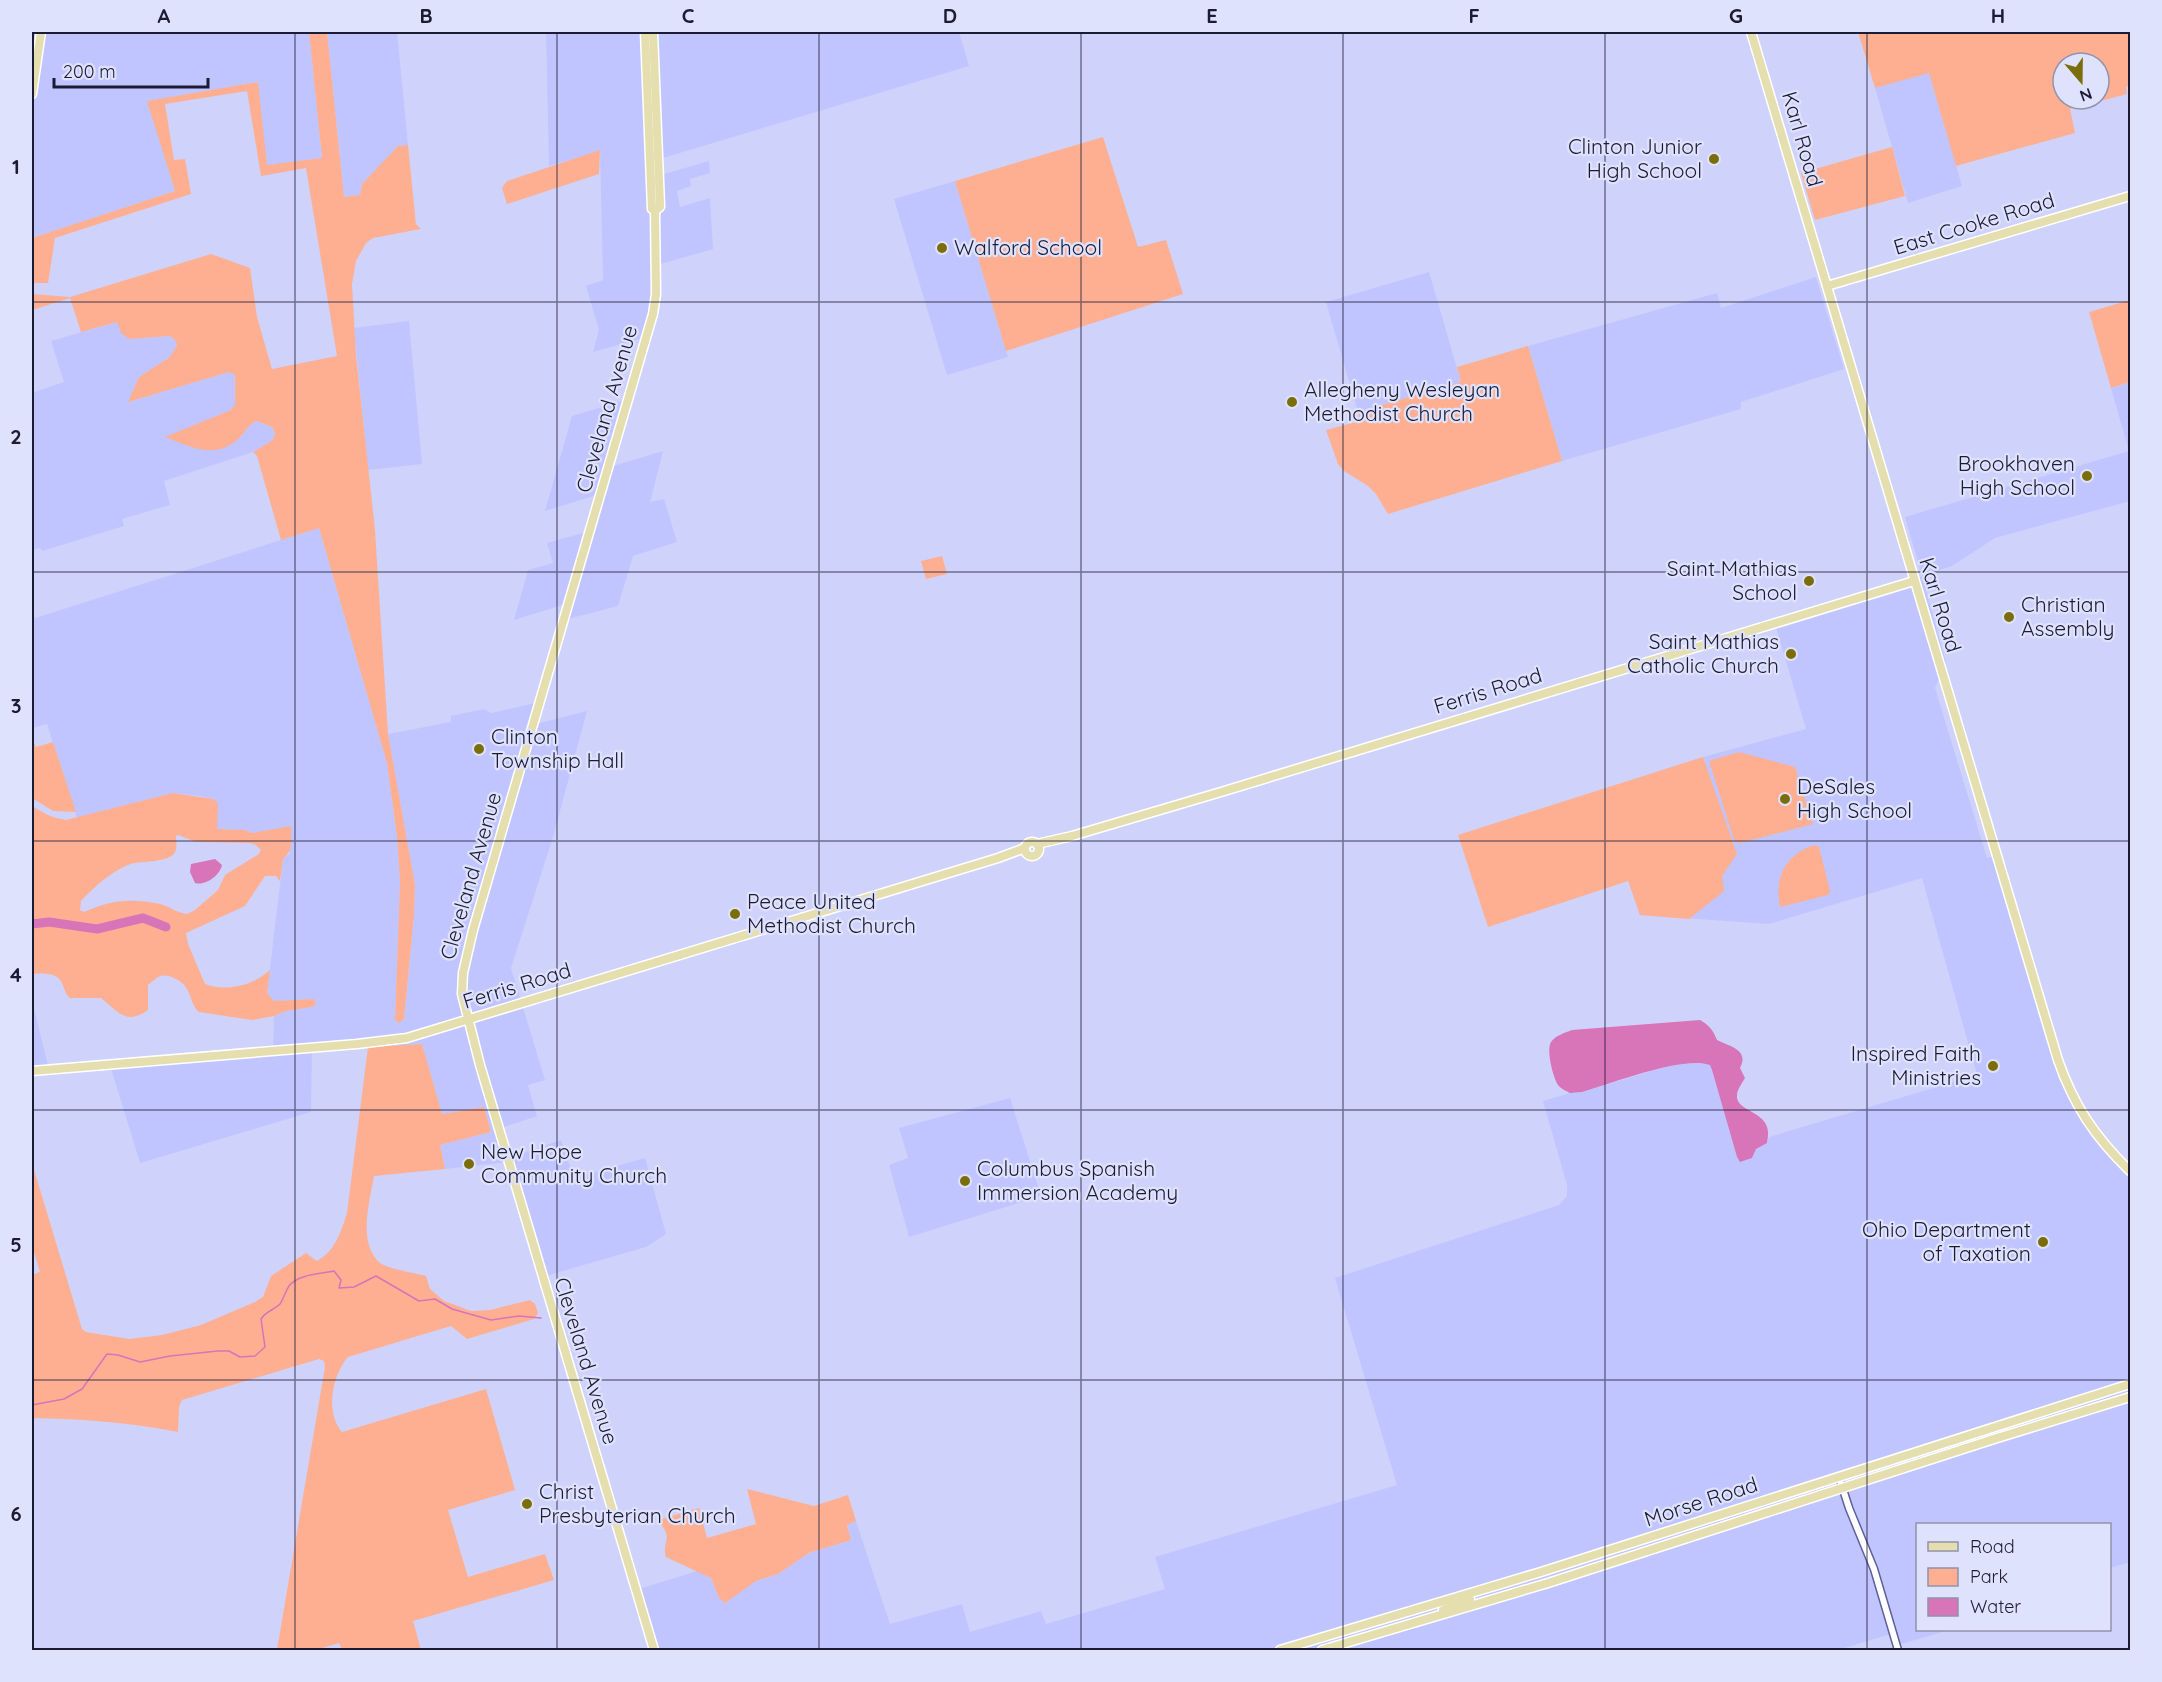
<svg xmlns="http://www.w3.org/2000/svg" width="2162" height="1682" viewBox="0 0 2162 1682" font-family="Quicksand,sans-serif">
<rect width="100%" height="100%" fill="#cfd3fb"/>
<!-- built -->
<g fill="#c0c5ff">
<path d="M32 32H309L322 158 267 166 257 82 148 101 175 191 32 238Z"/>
<path d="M327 32H397L408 145 398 146 362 184 360 195 344 197Z"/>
<path d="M546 32H959L969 66 663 158 664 174 709 161 710 173 690 179 691 186 677 191 680 207 710 198 713 249 657 265 647 337 593 352 599 330 586 286 603 280 600 151 549 166Z"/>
<path d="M1929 72 1962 186 1908 203 1875 88Z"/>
<path d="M955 181 1008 357 947 375 894 199Z"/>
<path d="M1429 272 1461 382 1358 412 1326 302Z"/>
<path d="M1816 277 1844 369 1741 402V409L1562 461 1528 346 1717 293 1721 308Z"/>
<path d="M409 321 422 464 368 470 354 328Z"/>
<path d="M117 322 129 339 170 336 175 340 177 345 170 357 139 377 128 402 229 372 236 375 235 405 231 410 166 438H240L249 424 257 421 272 427 275 433 273 440 253 452 164 481 170 505 122 519 124 526 42 551 40 548 32 550V393L64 382 51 341Z"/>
<path d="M2130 382V501L1995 538 1952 566 1922 576 1946 662 1935 688 1987 858 1995 856 2072 1097 2130 1173V1562L2110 1568V1524H1918V1630H1949L1895 1646 1891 1634 1838 1650H653L636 1590 697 1571 711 1578 719 1598 756 1581 778 1574 809 1553 851 1540 847 1524 856 1521 890 1624 962 1604 970 1632 1041 1611 1046 1624 1165 1589 1155 1557 1397 1485 1335 1278 1559 1205 1567 1196V1185L1543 1101 1570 1093 1582 1092 1668 1066 1685 1063H1706L1710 1065 1712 1070 1737 1157 1767 1143 1769 1137 1977 1075 1922 878 1769 924 1640 915 1598 791 1703 757 1806 729 1775 624 1905 583 1922 576 1905 517 2129 451 2111 388Z"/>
<path d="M629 399 610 467 663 451 650 502 664 499 677 542 633 556 618 606 564 620 569 603 514 620 528 570 553 563 547 543 590 531 600 494 545 511 572 416Z"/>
<path d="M319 528 387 763 397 837 400 881 395 1020 404 1019 414 915 415 885 388 734 451 722V716L484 709 491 713 540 702 536 724 587 711 553 837 511 968 545 1080 528 1085 537 1116 498 1129 508 1158 561 1140 574 1178 645 1158 666 1234 646 1247 542 1277 520 1217 508 1162 445 1169 440 1145 491 1132 484 1107 442 1114 422 1044 369 1047V1044L312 1049 311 1112 140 1163 110 1065 273 1051 274 1016 286 1011 312 1007 314 999 274 1001 267 993 283 859 290 853 267 832 252 833 245 830 216 829 218 805 214 799 200 796 173 793 77 818 47 724 32 728V619Z"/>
<path d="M32 1000 49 1070 32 1071Z"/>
<path d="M1010 1098 1041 1196 909 1237 889 1165 908 1158 899 1128Z"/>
</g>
<!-- green -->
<g fill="#feaf92" fill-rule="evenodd">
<path d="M309 32H327L344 197 360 195 362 184 398 146 408 145 416 224 421 229 373 238 366 243 356 261 352 284 356 355 375 530 388 734 415 885 414 915 404 1019 399 1023 395 1020 400 881 397 837 387 763 319 528 281 540 257 456 253 452 273 440 275 433 272 427 257 421C246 425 245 434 237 440 214 460 189 446 165 437L231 410 235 405V375L229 372 128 402 139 377 170 357 177 345 175 340 170 336 129 339 121 333 117 322 81 332 70 298 32 310V294L70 297 211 254 250 268 257 317 272 369 337 356 306 168 261 176 247 91 165 104 174 160 185 159 191 194 55 238 48 283H32V238L175 191 147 101 258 82 267 165 322 158Z"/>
<path d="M1858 32H2130V85L2126 87 2127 94 2070 109 2075 133 1956 166 1929 73 1875 88ZM2063 63H2099V99H2063Z"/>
<path d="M1103 137 1138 247 1166 240 1183 294 1006 351 955 181Z"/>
<path d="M1892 147 1905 196 1815 220 1801 173Z"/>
<path d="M600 150 599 174 507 204 502 188 507 181Z"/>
<path d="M2130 300V382L2111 388 2089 312Z"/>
<path d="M1528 346 1562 461 1388 514 1376 494 1368 486 1344 471 1338 464 1326 430 1360 421 1358 412 1461 382 1457 367Z"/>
<path d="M942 556 947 574 926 579 921 561Z"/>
<path d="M33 741 36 747 53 742 76 812 53 811 32 798V742Z"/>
<path d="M1739 752 1795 767 1813 824 1744 842 1739 843 1734 840 1709 761Z"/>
<path d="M1703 757 1737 854 1722 876 1724 891 1689 919 1640 915 1628 881 1488 927 1458 835Z"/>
<path d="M173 793 214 799 218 804 217 829 245 830 252 833 291 826C291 840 294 850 283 859L280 881 276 876H265L245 906 186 933 188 944 205 984C226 992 252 986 270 970L267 993 274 1001 314 999 316 1004 312 1007 286 1011 274 1016 252 1020 199 1012C192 1005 192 999 188 991 185 982 169 973 160 976 156 978 152 982 148 985V1010C125 1026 118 1011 101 998H70C64 993 65 987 60 980 56 973 40 973 32 974V806C43 813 52 818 66 820ZM178 835 196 842 250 843 256 845 261 850 259 854 225 875 218 890 195 910 187 914C177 913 169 906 160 904 129 898 112 900 84 912L80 910 81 901C93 888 117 866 135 863 147 861 163 862 173 855 178 850 176 842 176 836Z"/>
<path d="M1814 845 1819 847 1830 891 1828 895 1780 907C1774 878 1785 855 1814 845Z"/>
<path d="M422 1044 442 1114 484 1107 491 1132 440 1145 445 1169 374 1176C370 1201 357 1243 380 1263 388 1269 415 1273 426 1276L430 1289 444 1301 471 1311 490 1310 530 1300 535 1304 538 1313 534 1319 467 1339 451 1326 348 1357C332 1375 325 1413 342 1432L486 1389 515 1490 448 1510 468 1577 545 1554 554 1580 413 1621 421 1650H342L339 1643 316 1650H277L325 1367 324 1361 319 1359 182 1400 179 1407 178 1432C127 1422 83 1419 32 1418V1275L40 1272 32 1246V1163L82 1329 86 1332 129 1339 162 1335 201 1325 255 1302 263 1297 271 1276 306 1253 317 1261C335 1251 341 1232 347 1213L368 1047Z"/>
<path d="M747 1489 814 1506 848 1495 856 1521 847 1525 851 1540 809 1553 778 1574 756 1581 725 1603 719 1598 711 1578 666 1557C661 1540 675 1541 658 1520L699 1508 707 1538 756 1524Z"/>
</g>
<!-- water -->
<g fill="#d874b8">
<path d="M215 859 222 865C220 875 206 886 195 883L190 872 191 864Z"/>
<path d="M1700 1020C1709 1025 1713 1030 1717 1040 1729 1046 1750 1050 1740 1068L1745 1078C1742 1083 1737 1090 1737 1095 1735 1114 1776 1109 1767 1143L1756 1149 1752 1158 1740 1162 1737 1157 1712 1070 1710 1065C1684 1055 1610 1084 1582 1092L1570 1093C1566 1091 1560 1088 1558 1085 1553 1077 1546 1050 1551 1042 1555 1036 1564 1033 1572 1030Z"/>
</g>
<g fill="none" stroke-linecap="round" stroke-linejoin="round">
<!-- stream -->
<path stroke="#d874b8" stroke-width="1.5" d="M32 1405 64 1399 82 1389 107 1354 118 1355 140 1362 170 1356 218 1351H229L240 1357 255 1356 265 1347 261 1319C266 1311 274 1310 280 1304 284 1298 285 1292 289 1286 298 1274 321 1274 334 1271L341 1280 339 1288 354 1287 376 1276 419 1301 435 1299 452 1309 491 1320 519 1316 541 1318"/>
<!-- river -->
<path stroke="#d874b8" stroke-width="9" d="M32 924 49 922 97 929 143 918 166 927"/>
<defs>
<path id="minor" d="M1839 1477 1849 1508 1874 1569 1898 1650"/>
<g id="major">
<path d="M645 32 652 209 655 211 656 294 653 314 473 930 463 973 462 994 480 1065 654 1650"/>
<path d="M653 32 660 205V207L655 211"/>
<path d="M1751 32 2058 1060C2074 1106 2095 1137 2130 1171"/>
<path d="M32 94 41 32"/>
<path d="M1827 286 2130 196"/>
<circle cx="1032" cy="849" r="7"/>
<path d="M1037 844 1072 836 1221 792 1914 581"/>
<path d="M32 1071 357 1044 407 1038 998 858 1025 848"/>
<path d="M1443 1610 1470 1599"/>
<path d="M1280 1650 1541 1572 2130 1384"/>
<path d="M1322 1650 1548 1583 1994 1439 2130 1397"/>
</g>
</defs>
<!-- minor casing -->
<use href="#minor" stroke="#5e619a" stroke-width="9"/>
<!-- major casing -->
<use href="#major" stroke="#fff" stroke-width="11"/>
<!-- minor -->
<use href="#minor" stroke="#fff" stroke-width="6"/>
<!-- major -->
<use href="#major" stroke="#e5deaf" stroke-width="8"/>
</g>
<!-- grid -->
<path fill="none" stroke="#1b1c34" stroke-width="1.5" stroke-opacity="0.55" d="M295 32V1650M557 32V1650M819 32V1650M1081 32V1650M1343 32V1650M1605 32V1650M1867 32V1650M32 302H2130M32 572H2130M32 841H2130M32 1110H2130M32 1380H2130"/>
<!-- markers -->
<g fill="#7b6e0a" stroke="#dfe2fc" stroke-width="2">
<circle cx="1714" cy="159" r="6"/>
<circle cx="942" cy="248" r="6"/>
<circle cx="1292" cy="402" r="6"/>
<circle cx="2087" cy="476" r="6"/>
<circle cx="1809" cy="581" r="6"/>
<circle cx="2009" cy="617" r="6"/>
<circle cx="1791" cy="654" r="6"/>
<circle cx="479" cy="749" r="6"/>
<circle cx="1785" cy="799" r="6"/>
<circle cx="735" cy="914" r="6"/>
<circle cx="1993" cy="1066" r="6"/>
<circle cx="469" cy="1164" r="6"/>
<circle cx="965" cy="1181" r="6"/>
<circle cx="2043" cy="1242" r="6"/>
<circle cx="527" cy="1504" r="6"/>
</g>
<g text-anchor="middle" stroke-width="4.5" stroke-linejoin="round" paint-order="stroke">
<!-- street labels -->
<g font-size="21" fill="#1b1c34" stroke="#dfe2fc">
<text transform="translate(1802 139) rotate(74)" y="7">Karl Road</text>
<text transform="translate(1974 224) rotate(-17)" y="7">East Cooke Road</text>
<text transform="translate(607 409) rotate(-74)" y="7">Cleveland Avenue</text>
<text transform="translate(1940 605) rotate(73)" y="7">Karl Road</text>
<text transform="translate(1488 691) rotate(-17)" y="7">Ferris Road</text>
<text transform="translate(471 876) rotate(-74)" y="7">Cleveland Avenue</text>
<text transform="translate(517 986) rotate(-17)" y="7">Ferris Road</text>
<text transform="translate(586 1361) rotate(73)" y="7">Cleveland Avenue</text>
<text transform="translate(1701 1502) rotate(-18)" y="7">Morse Road</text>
</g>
<!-- poi labels -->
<g font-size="21" fill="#1b1c34" stroke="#dfe2fc" text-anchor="start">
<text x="1702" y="154" text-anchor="end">Clinton Junior<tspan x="1702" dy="24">High School</tspan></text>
<text x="954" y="255">Walford School</text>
<text x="1304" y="397">Allegheny Wesleyan<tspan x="1304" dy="24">Methodist Church</tspan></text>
<text x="2075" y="471" text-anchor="end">Brookhaven<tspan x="2075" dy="24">High School</tspan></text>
<text x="1797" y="576" text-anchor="end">Saint Mathias<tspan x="1797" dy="24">School</tspan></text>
<text x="2021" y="612">Christian<tspan x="2021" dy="24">Assembly</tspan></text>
<text x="1779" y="649" text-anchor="end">Saint Mathias<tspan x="1779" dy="24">Catholic Church</tspan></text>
<text x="491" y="744">Clinton<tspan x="491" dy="24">Township Hall</tspan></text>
<text x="1797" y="794">DeSales<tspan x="1797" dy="24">High School</tspan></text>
<text x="747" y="909">Peace United<tspan x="747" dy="24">Methodist Church</tspan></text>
<text x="1981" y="1061" text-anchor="end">Inspired Faith<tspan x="1981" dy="24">Ministries</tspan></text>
<text x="481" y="1159">New Hope<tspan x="481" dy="24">Community Church</tspan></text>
<text x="977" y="1176">Columbus Spanish<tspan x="977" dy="24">Immersion Academy</tspan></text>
<text x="2031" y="1237" text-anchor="end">Ohio Department<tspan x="2031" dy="24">of Taxation</tspan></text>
<text x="539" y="1499">Christ<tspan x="539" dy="24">Presbyterian Church</tspan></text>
</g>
</g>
<!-- border -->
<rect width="2162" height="1682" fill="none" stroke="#dfe2fc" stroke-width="66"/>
<!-- legend -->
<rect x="1916" y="1523" width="195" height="108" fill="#dfe2fc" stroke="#9193ac" stroke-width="1.5"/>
<rect x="1928" y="1542" width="30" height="9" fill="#e5deaf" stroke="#9193ac" stroke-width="1.5"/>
<text x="1970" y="1553" font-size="18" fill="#1b1c34">Road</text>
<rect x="1928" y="1568" width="30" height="18" fill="#feaf92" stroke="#9193ac" stroke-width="1.5"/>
<text x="1970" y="1583" font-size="18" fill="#1b1c34">Park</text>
<rect x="1928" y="1598" width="30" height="18" fill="#d874b8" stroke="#9193ac" stroke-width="1.5"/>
<text x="1970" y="1613" font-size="18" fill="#1b1c34">Water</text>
<!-- north arrow -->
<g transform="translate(2081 81) rotate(160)"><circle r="28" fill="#dfe2fc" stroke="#9193ac" stroke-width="1.5"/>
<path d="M0-4.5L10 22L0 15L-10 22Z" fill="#7b6e0a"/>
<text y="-9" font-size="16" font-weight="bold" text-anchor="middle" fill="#1b1c34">N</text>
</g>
<!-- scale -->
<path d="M54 78v9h154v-9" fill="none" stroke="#1b1c34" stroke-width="3"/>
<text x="63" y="78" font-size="18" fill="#1b1c34" stroke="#dfe2fc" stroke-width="4.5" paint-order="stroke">200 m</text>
<rect x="33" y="33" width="2096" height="1616" fill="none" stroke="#1b1c34" stroke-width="2"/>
<g font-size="20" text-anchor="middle" font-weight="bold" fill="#1b1c34">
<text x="164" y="23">A</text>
<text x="426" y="23">B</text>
<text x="688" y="23">C</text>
<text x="950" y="23">D</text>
<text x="1212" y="23">E</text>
<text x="1474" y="23">F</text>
<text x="1736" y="23">G</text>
<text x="1998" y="23">H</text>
<text x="16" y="174">1</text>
<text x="16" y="444">2</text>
<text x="16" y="713">3</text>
<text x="16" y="982">4</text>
<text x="16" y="1252">5</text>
<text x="16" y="1521">6</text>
</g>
</svg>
